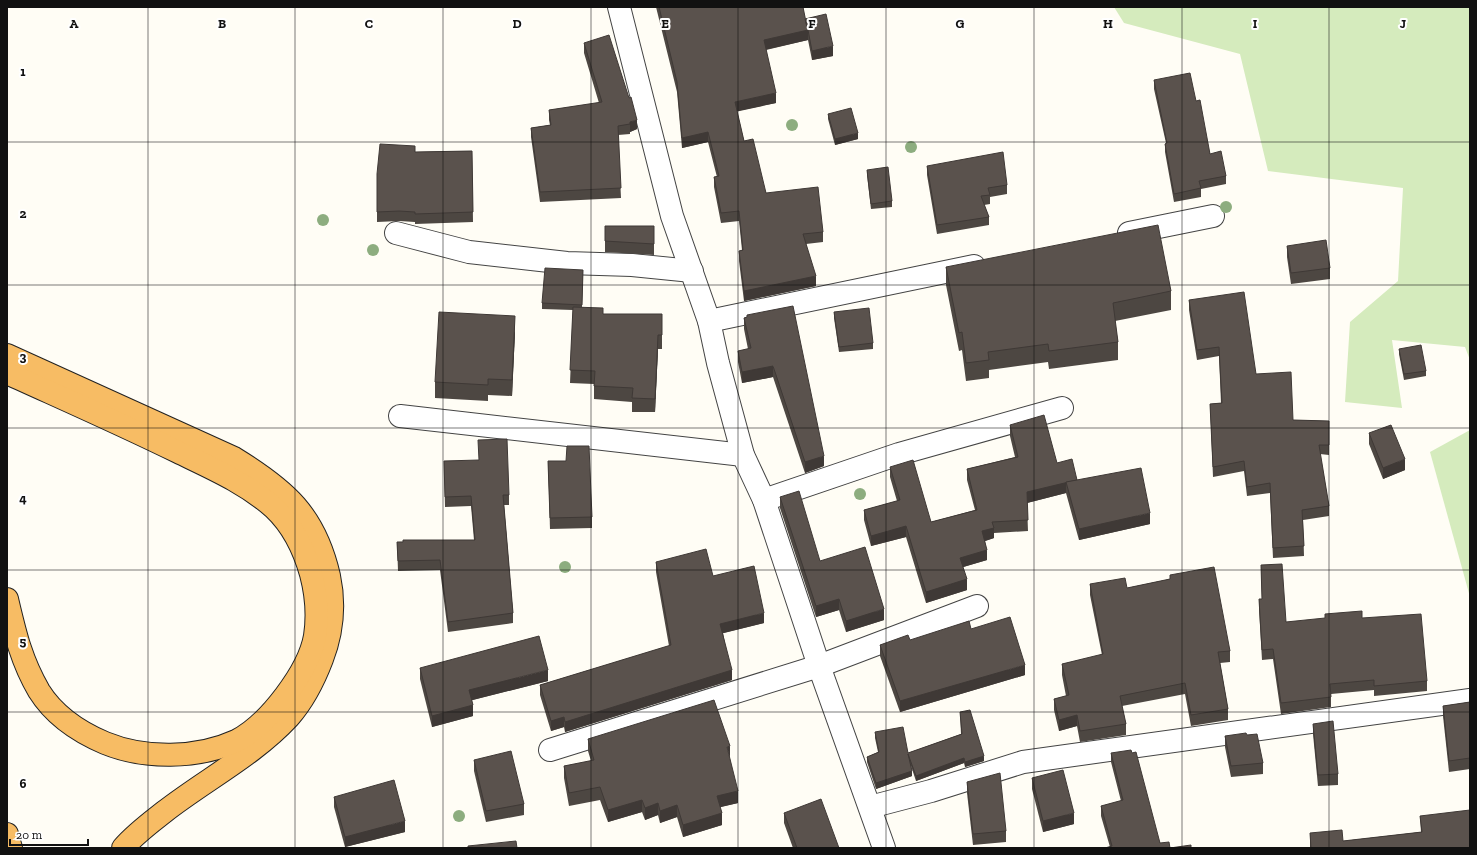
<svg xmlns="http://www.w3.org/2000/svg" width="1477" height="855" viewBox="0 0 1477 855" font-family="'Zilla Slab',serif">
<rect width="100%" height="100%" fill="#fffdf5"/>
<!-- green -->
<g fill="#d5ebbd">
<path d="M1114 7H1470V360L1465 347 1392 340 1402 408 1345 402 1350 322 1398 281 1403 188 1268 171 1240 54 1124 23Z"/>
<path d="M1470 430V597L1430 452Z"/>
</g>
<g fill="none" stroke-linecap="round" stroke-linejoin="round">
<defs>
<g id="minor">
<path d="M619 7 672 216 709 321 718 363 743 455 764 500 819 666 884 848"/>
<path d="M396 233 469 252 567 263 632 265 692 271"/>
<path d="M1129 233 1213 216"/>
<path d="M709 321 974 266"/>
<path d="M400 416 743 455"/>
<path d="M764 500 899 454 1062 408"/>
<path d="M550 750 819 666 977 606"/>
<path d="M870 807 931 791 1023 762 1470 700"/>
</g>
<g id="trunk">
<path d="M7 355 234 458C286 490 315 515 329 576 335 604 332 633 322 659 314 680 304 700 289 717 254 755 205 780 164 812 150 823 135 834 123 848"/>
<path d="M7 373C64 399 121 424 178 452 211 468 246 483 274 508 293 526 304 549 311 574 316 593 318 616 315 636 309 671 268 725 236 741 197 759 144 759 105 743 79 732 54 715 39 691 21 660 15 633 7 599"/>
<path d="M7 834 11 848"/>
</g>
</defs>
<!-- minor casing -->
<use href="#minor" stroke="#444" stroke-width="24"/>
<!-- trunk casing -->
<use href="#trunk" stroke="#222" stroke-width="24"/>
<!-- minor -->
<use href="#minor" stroke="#fff" stroke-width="22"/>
<!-- trunk -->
<use href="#trunk" stroke="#f7bc64" stroke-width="22"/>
</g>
<!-- trees -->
<g fill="#8dad7f">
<circle cx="792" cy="125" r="6"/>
<circle cx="911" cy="147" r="6"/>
<circle cx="1226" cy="207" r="6"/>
<circle cx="323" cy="220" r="6"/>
<circle cx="373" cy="250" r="6"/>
<circle cx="860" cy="494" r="6"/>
<circle cx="565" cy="567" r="6"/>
<circle cx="459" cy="816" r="6"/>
</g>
<!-- wall -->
<g fill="#4d4742">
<path d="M656 7H803L805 19 833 56 812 60 808 40 766 50 776 103 737 111 744 141 766 193 823 232V242L806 244 816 286 744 301 739 261V251L742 250 739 221 721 223 714 187V177H717L708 142 682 148 677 92Z"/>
<path d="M584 43 637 129 630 132V134L618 135 621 198 540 202 531 137V128L550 125 549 120V110L599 103 584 53Z"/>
<path d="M1154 80 1196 101 1210 154 1226 176V184L1201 189V197L1174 202 1165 152V144L1166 143 1154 89Z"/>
<path d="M828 114 858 139 835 145 828 119Z"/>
<path d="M472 151 473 222 415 224V222L399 221 377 222V174L415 152Z"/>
<path d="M927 166 1007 185V194L990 197V204L984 205 989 217V225L937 234 927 175Z"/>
<path d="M867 170 892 201V207L871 209 867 175Z"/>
<path d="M605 226H654V255L605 252Z"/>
<path d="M1287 246 1330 268V279L1291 284 1287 257Z"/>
<path d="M946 267 1171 291V310L1115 321 1118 342V360L1049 369 1048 362 989 370V378L966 381 962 350 959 351 946 285Z"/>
<path d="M583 270 582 307 603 314H662V349H658L655 412H632V402L594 399V384L570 383 573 310 542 309V303Z"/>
<path d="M1189 300 1256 374 1293 420 1329 421V455L1320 454 1329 506V516L1303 520 1304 556 1273 558 1270 493 1247 496 1244 471 1213 477 1210 404 1221 403 1219 356 1197 360 1189 310Z"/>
<path d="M834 312 873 343V349L839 352 834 318Z"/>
<path d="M747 315 824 466 805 473 773 377 742 383 738 362V351L748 349 744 329V318L747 317Z"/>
<path d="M515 332 512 396 488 395V401L435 398V382Z"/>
<path d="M1399 349 1426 371V376L1404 380 1399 354Z"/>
<path d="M1010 425 1077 480 1150 524 1079 540 1066 493 1027 503 1028 531 994 533V538L985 541 987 560 963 567 967 590 926 603 906 537 871 546 864 520V510L897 501 890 477V467L931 522 975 510 967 480V469L1015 457 1010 436Z"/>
<path d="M1369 433 1405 470 1383 479 1369 444Z"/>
<path d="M444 461 509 495V505H504L513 613V623L448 632 440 570 398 571 397 542 474 540 471 506 445 507Z"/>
<path d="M548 461 592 517V528L550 529Z"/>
<path d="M780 497 820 561 884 620 846 632 839 610 816 617 780 508Z"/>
<path d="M656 562 713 576 764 623 723 633 732 680 565 732 564 727 551 731 540 695V685L669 646 656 572Z"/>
<path d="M1261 565 1286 622 1362 618 1427 681V691L1374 696V690L1331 694V707L1281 714 1273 659 1262 660 1259 609V599H1262Z"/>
<path d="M1170 575 1230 651V662L1220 663 1228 709V720L1191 726 1185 694 1122 706 1126 724V735L1080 742 1077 726 1059 731 1054 710V699L1066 696 1062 675V664L1102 655 1090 595V584L1127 588 1170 579Z"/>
<path d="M910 640 1025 675 900 712 880 656V645Z"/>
<path d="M420 668 548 681 472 700 473 716 432 727 420 679Z"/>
<path d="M1470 702V769L1449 772 1443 716V706Z"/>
<path d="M960 712 984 761 965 767 964 763 916 781 911 766 912 776 876 789 867 762V757L878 752 875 738V732L908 753 961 734Z"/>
<path d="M1313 724 1338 774V785L1318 786 1313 734Z"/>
<path d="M1247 735 1263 763V774L1231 777 1225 747V736Z"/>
<path d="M588 739 730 759 738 803 720 807 722 825 683 837 677 817 660 823 658 815 645 820 642 812 608 822 600 800 569 806 564 778V766L591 761 588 751Z"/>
<path d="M1111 753 1160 843 1170 848 1110 847 1101 816V806L1121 801 1111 762Z"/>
<path d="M474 760 524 804V815L486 822 474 771Z"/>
<path d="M1032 778 1074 824 1043 832 1032 789Z"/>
<path d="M967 782 1006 831V842L973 845 967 793Z"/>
<path d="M334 797 405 832 345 847 334 807Z"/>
<path d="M784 813 839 848H793L784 823Z"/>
<path d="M1420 816 1470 848H1310V833L1343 841 1421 832Z"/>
</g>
<!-- shaded-wall -->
<g fill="#3f3936">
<path d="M808 30V40L764 50V40Z"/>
<path d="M833 46V56L812 60V51Z"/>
<path d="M776 93V103L735 112V102Z"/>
<path d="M637 120V129L630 132V122Z"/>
<path d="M708 132V142L682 148V138Z"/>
<path d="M858 133V139L835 145V139Z"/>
<path d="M816 276V286L744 301V291Z"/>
<path d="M515 316V332L512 396V380Z"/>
<path d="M658 335V349L655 412V399Z"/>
<path d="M773 366V377L742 383V372Z"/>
<path d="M824 456V466L805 473V462Z"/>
<path d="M1405 459V470L1383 479V468Z"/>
<path d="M1066 482V493L1027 503V492Z"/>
<path d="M1150 513V524L1079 540V529Z"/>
<path d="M906 526V537L871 546V536Z"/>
<path d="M994 528V538L982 542V531Z"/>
<path d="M987 550V560L960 568V558Z"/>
<path d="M967 579V590L926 603V592Z"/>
<path d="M839 599V610L816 617V606Z"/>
<path d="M884 609V620L846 632V621Z"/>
<path d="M764 613V623L720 634V624Z"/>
<path d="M1025 665V675L900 712V701Z"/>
<path d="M548 670V681L469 701V690Z"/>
<path d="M732 670V680L565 732V722Z"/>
<path d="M473 705V716L432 727V716Z"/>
<path d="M1077 715V726L1059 731V720Z"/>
<path d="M564 717V727L551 731V721Z"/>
<path d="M730 746V759L727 747Z"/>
<path d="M984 756V761L965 767V762Z"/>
<path d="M964 758V763L916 781V776Z"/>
<path d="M912 771V776L876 789V783Z"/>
<path d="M738 791V803L717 808V796Z"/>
<path d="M642 800V812L608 822V810Z"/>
<path d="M658 803V815L645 820V808Z"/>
<path d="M677 805V817L660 823V811Z"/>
<path d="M722 813V825L683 837V825Z"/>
<path d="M1074 813V824L1043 832V821Z"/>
<path d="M405 821V832L345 847V837Z"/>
</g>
<!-- building -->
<g fill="#5a524d" stroke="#3f3936">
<path d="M659 7H803L807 27 805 19 826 14 833 46 812 51 808 30 764 40 776 93 735 102 744 141 753 139 766 193 818 187 823 232 803 234 816 276 744 291 739 251 743 250 739 211 721 213 714 177 719 176 708 132 682 138 677 82Z"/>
<path d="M609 35 629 98 631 97 637 120 630 122V124L618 126 621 188 540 192 531 128 551 125 549 110 602 102 584 43Z"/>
<path d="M1190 73 1196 101 1200 100 1210 154 1221 151 1226 176 1199 181 1201 188 1174 194 1165 144 1167 143 1154 80Z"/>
<path d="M851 108 858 133 835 139 828 114Z"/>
<path d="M380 144 415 146V152L472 151 473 212 415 214V212L399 211 377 212V174Z"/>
<path d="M1003 152 1007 185 988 188 990 195 981 196 989 217 937 225 927 166Z"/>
<path d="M888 167 892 201 871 204 867 170Z"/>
<path d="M1158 225 1171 291 1113 303 1118 342 1049 351 1048 344 988 352 989 360 966 363 962 332 959 333 946 267Z"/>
<path d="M605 226H654V244L605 241Z"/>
<path d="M1326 240 1330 268 1291 273 1287 246Z"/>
<path d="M545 268 583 270 582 305 542 303Z"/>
<path d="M1244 292 1256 374 1291 372 1293 420 1329 421V445H1319L1329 506 1302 510 1304 546 1273 548 1270 483 1247 487 1244 461 1213 467 1210 404 1222 403 1219 347 1197 350 1189 300Z"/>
<path d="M793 306 824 456 805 462 773 366 742 372 738 351 751 348 744 318 747 317V315Z"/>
<path d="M573 307 603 308V314H662V335H658L655 399 632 398 633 388 594 386 595 371 570 370Z"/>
<path d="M869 308 873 343 839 347 834 312Z"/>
<path d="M439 312 515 316 512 380 488 379V385L435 382Z"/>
<path d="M1421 345 1426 371 1404 374 1399 349Z"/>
<path d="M1044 415 1057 463 1072 459 1077 480 1027 492 1028 520 992 522 994 528 982 531 987 550 960 558 967 579 926 592 906 526 871 536 864 510 900 500 890 467 913 460 931 522 977 510 967 469 1018 457 1010 425Z"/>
<path d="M1391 425 1405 459 1383 468 1369 433Z"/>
<path d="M507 439 509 495H503L513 613 448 622 440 560 398 561 397 542H403V540H475L471 496 445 497 444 461 479 460 478 440Z"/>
<path d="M567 446H589L592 517 550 518 548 461H566Z"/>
<path d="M1141 468 1150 513 1079 529 1066 482Z"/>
<path d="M799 491 820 561 865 547 884 609 846 621 839 599 816 606 780 497Z"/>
<path d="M706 549 713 576 754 566 764 613 720 624 732 670 565 722 564 717 551 721 540 685 671 645 656 562Z"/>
<path d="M1282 564 1286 622 1325 618V614L1362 611V618L1421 614 1427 681 1374 686V680L1330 684 1331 697 1281 703 1273 649 1262 650 1259 599H1262L1261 565Z"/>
<path d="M1214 567 1230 651 1218 652 1228 709 1191 715 1185 683 1120 696 1126 724 1080 731 1077 715 1059 720 1054 699 1069 695 1062 664 1103 654 1090 584 1125 578 1127 588 1170 579V575Z"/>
<path d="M1010 617 1025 665 900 701 880 645 908 635 910 640 969 621 971 629Z"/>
<path d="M539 636 548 670 469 690 473 705 432 716 420 668Z"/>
<path d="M714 700 730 746 727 747 738 791 717 796 722 813 683 825 677 805 660 811 658 803 645 808 642 800 608 810 600 787 569 793 564 766 594 760 588 739Z"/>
<path d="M1470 702V758L1449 761 1443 706Z"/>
<path d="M970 710 984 756 965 762 964 758 916 776 908 754 912 771 876 783 867 757 879 752 875 732 903 727 908 753 962 734 960 712Z"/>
<path d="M1333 721 1338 774 1318 775 1313 724Z"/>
<path d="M1246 733 1247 735 1257 734 1263 763 1231 766 1225 736Z"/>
<path d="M1131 750 1132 753 1136 752 1160 843 1169 842 1170 848 1191 845V848H1105L1112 846 1101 806 1123 800 1111 753Z"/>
<path d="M511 751 524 804 486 811 474 760Z"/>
<path d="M1063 770 1074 813 1043 821 1032 778Z"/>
<path d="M1000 773 1006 831 973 834 967 782Z"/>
<path d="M394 780 405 821 345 837 334 797Z"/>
<path d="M821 799 839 848H797L784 813Z"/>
<path d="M1470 810V848H1311L1310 833 1342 830 1343 841 1422 832 1420 816Z"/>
<path d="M516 841 517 848H468V846Z"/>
</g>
<!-- grid -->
<path fill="none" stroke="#111" stroke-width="1" stroke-opacity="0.55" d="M148 7V848M295 7V848M443 7V848M591 7V848M738 7V848M886 7V848M1034 7V848M1182 7V848M1329 7V848M7 142H1470M7 285H1470M7 428H1470M7 570H1470M7 712H1470"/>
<g font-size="13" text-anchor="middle" font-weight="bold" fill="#111" stroke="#fff" stroke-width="4" stroke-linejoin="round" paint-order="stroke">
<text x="74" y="28">A</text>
<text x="222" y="28">B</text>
<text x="369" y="28">C</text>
<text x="517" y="28">D</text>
<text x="665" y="28">E</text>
<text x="812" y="28">F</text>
<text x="960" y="28">G</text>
<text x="1108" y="28">H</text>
<text x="1255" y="28">I</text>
<text x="1403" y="28">J</text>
<text x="23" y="76">1</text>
<text x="23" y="218">2</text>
<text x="23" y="361">3</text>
<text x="23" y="503">4</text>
<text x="23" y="646">5</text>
<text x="23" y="788">6</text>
</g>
<!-- border -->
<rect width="1477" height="855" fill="none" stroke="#111111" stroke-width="16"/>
<!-- scale -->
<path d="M10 839v6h78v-6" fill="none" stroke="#111111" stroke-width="2"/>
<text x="16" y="839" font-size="12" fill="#111111" stroke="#ffffff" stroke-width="3" paint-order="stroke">20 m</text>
</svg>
